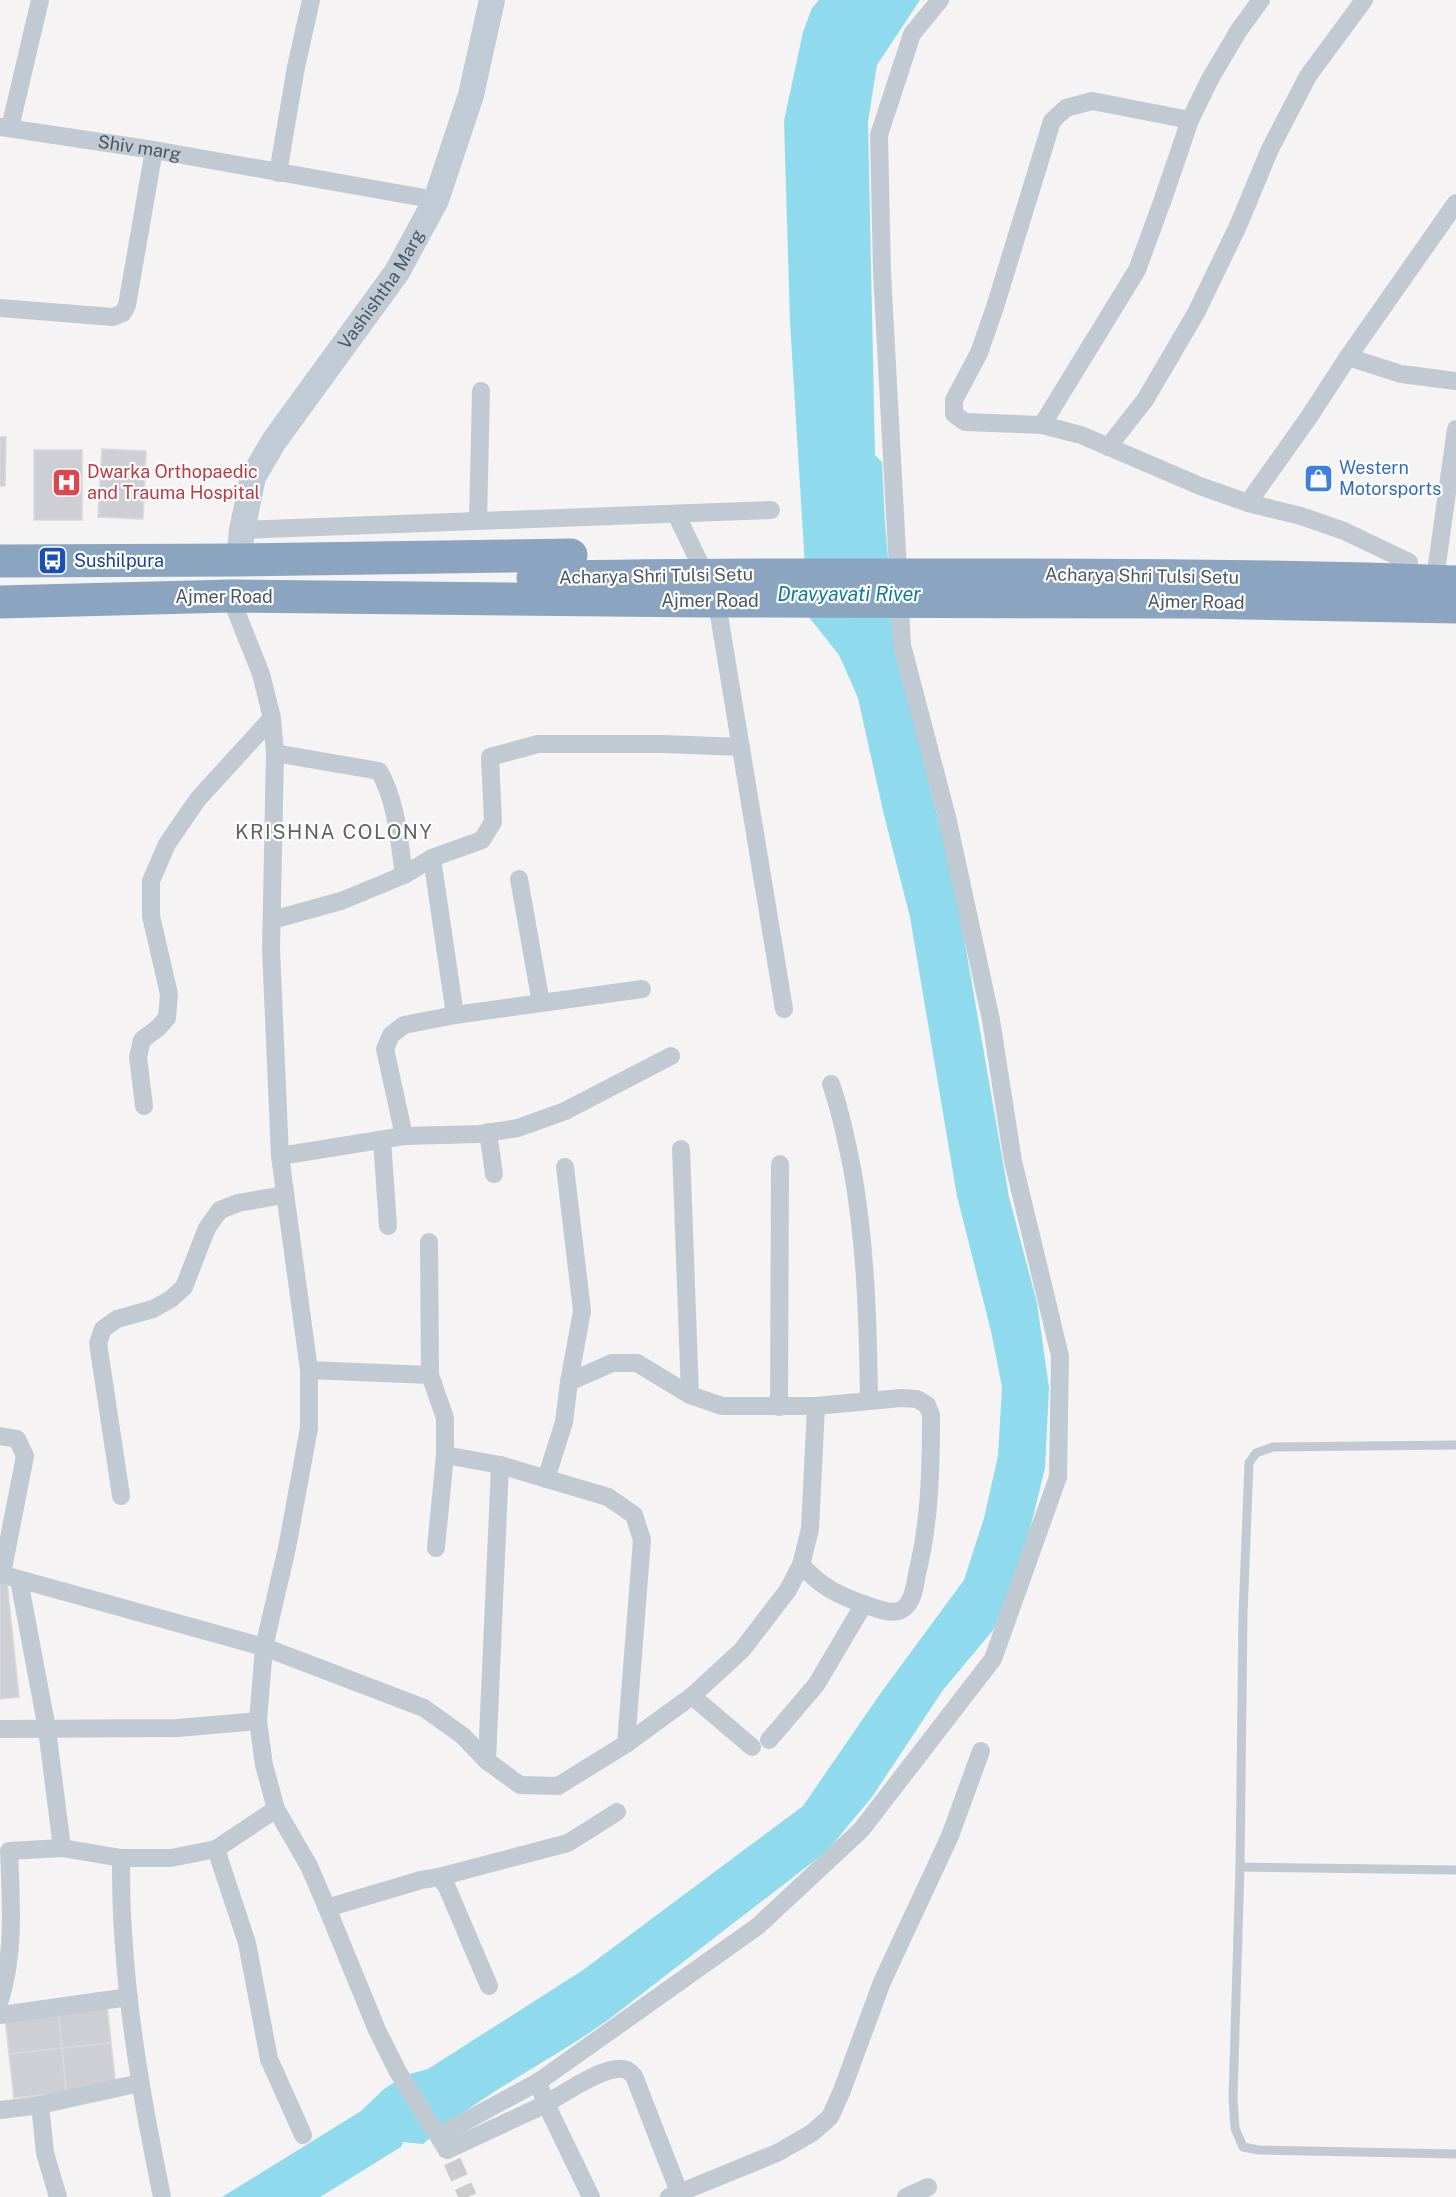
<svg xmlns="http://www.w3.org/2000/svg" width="1456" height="2197" viewBox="0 0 1456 2197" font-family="'Public Sans',sans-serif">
<rect width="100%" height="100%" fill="#f5f3f3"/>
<!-- water -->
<path fill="#90daee" d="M819 0H920L877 65 868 122 875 455 882 462 885 524 893 614 915 727 955 886 1009 1197 1037 1303 1049 1388 1045 1468 1031 1525 1018 1566 994 1629 943 1690 872 1797 827 1851 608 2020C547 2063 479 2095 423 2144L403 2142 401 2147 320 2197H222L361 2111 384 2089 406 2075 428 2069 583 1970 803 1806 880 1694 964 1580 984 1518 998 1456 1002 1387 991 1331 957 1196 910 917 884 815 858 698 839 655 808 616 790 322 784 121 803 32 812 8Z"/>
<!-- building -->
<g fill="#cdcfd5" stroke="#d7d9de" stroke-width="1.5">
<path d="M0 437H6L5 486H0Z"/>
<path d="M102 449 146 451 143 519 98 517Z"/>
<rect x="34" y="450" width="48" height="70"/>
<path d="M7 1581 19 1697 0 1699V1582Z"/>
<path d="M107 2005 111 2043 62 2048 58 2011Z"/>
<path d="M58 2011 62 2048 9 2054 5 2016Z"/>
<path d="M111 2043 116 2087 66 2092 62 2048Z"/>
<path d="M62 2048 66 2092 14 2098 9 2054Z"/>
</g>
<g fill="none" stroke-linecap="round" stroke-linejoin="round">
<!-- street-tunnel -->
<path stroke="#caccce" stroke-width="18" stroke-dasharray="18 9" stroke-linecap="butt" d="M439 2138 447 2150 468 2197"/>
<!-- lane -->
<g stroke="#c1cad2" stroke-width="9">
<path d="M1456 1445 1273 1447 1256 1453 1249 1463 1243 1615 1240 1867 1233 2098 1235 2128 1243 2147 1259 2150 1456 2154"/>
<path d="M1240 1867 1456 1870"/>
</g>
<!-- street -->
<g stroke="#c1cad2" stroke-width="18">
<path d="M1190 120 1092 101 1066 108 1052 121 995 307 979 353 954 400V414L965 422 1042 425 1081 435 1200 486 1248 503 1301 516 1344 531 1409 562"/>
<path id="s1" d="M0 127 154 150 436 200"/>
<path d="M10 128 40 0"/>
<path d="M278 173 296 67 311 0"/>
<path d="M0 308 113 317 123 313 127 305 154 150"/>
<path d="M1348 357 1401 374 1456 381"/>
<path d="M1042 425 1137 270 1162 202 1190 120 1210 79 1239 30 1261 0"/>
<path d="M1108 447 1145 400 1196 313 1238 226 1270 149 1308 76 1364 0"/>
<path d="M1248 503 1309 417 1348 357 1456 203"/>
<path d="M676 514 716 597 784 1009"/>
<path d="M478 521 481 391"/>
<path d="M242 530 771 510"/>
<path d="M1437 564 1456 429"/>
<path d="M230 596 261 674 272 718 275 753 271 949 280 1156 309 1370V1428L287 1548 264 1647 258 1721 264 1765 276 1809 309 1866 327 1908 421 1880 439 1877 446 1885 489 1986"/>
<path d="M275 753 379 771C397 802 399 841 404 875"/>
<path d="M432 858 455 1015"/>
<path d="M519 879 541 1003"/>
<path d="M272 920 341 901 404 875 432 858 482 840 493 822 490 757 538 744H663L741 747"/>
<path d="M831 1084C841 1112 846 1139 852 1168 866 1245 868 1323 869 1401"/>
<path d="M144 1106 138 1057 142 1040 158 1028 167 1018 169 994 151 916V881L167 844 198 799 272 718"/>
<path d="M488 1132 494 1174"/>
<path d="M404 1136 385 1049 391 1035 404 1025 455 1015 642 989"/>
<path d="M382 1140 388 1226"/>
<path d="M681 1149 690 1395"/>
<path d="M280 1156 404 1136 480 1134 518 1128 565 1111 671 1056"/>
<path d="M565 1167 582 1311 569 1382"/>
<path d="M429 1242 430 1375 445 1418V1455L436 1548"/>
<path d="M309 1370 430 1375"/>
<path d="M779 1407 780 1164"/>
<path d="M0 1436 17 1439 25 1456 2 1574"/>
<path d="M445 1455 500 1465 608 1497 634 1515 642 1540 626 1744"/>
<path d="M546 1479 564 1422 569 1382 612 1363H637L690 1395 722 1406H816L901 1398 917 1399 927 1405 931 1415C931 1469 930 1521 917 1574 915 1585 913 1605 901 1610 891 1615 876 1608 866 1605 837 1595 822 1587 801 1565"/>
<path d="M121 1496 98 1343 103 1329 117 1319 153 1309 171 1299 184 1287 207 1228 220 1210 238 1203 284 1195"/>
<path d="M0 1574 264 1647 424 1708 463 1736 487 1761 520 1785 558 1786 626 1744 692 1696 752 1747"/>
<path d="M19 1580 47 1729 62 1848"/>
<path d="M692 1696 742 1650 788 1590 801 1565 810 1529 816 1406"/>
<path d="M0 1729 177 1728 258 1721"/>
<path d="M769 1740 816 1685 864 1604"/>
<path d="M487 1761 500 1465"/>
<path d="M216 1849 247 1943 269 2059 303 2135"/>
<path d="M121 1858C121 1882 121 1907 123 1931 128 2021 144 2109 162 2197"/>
<path d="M439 1877 568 1843 617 1812"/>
<path d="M327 1908 377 2030 398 2072 438 2136 538 2082 758 1926 861 1830 993 1659 1058 1477 1060 1356 1013 1161 991 1020 947 817 902 645 882 272 879 135 912 34 940 0"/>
<path d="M0 2000C15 1953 11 1900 9 1851L62 1848 121 1858H171L216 1849 276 1809"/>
<path d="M0 2015 129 1997"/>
<path d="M538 2082 546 2104C563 2094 608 2062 627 2070 630 2072 632 2074 634 2076L679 2192"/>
<path d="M40 2105 45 2153 58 2197"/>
<path d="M0 2110 40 2105 140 2083"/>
<path d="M447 2150 546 2104 591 2197"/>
<path d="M669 2197 777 2153 812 2133 830 2117 841 2093 882 1982 950 1836 981 1751"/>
<path d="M906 2197 928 2187"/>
</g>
<!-- secondary -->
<path stroke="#c1cbd6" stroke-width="26" id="s2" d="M239 560 242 530 253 477 274 441 397 272 436 200 471 95 492 0"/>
<!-- highway -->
<g stroke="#8ba5c1" stroke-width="33">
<path d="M0 561 239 560 571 555"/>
<path d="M533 578C661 574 789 575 918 575 1097 575 1277 575 1456 582"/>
<path d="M0 602 230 596 705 601 1190 602 1456 607"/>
</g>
</g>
<!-- icons -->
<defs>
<symbol id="shop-square" viewBox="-11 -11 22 22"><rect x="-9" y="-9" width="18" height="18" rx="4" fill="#3f7fe0" stroke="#fff"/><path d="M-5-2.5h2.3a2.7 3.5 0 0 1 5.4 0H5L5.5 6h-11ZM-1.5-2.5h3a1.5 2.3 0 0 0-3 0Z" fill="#fff"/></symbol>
<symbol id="hospital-square" viewBox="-11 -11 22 22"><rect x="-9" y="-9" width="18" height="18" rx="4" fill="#e0444e" stroke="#fff"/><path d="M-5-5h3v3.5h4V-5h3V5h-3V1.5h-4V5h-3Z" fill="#fff"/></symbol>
<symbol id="bus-square" viewBox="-11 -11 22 22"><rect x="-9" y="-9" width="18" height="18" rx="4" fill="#1a4fb4" stroke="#fff"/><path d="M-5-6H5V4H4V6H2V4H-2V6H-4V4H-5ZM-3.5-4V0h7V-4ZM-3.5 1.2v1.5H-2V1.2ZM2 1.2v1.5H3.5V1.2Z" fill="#fff"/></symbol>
</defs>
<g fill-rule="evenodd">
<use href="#shop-square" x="1302" y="462" width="33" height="33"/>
<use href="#hospital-square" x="50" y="466" width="33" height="33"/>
<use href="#bus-square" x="36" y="544" width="33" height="33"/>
</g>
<g text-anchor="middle" stroke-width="4.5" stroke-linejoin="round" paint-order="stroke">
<!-- street labels -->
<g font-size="18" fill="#4a5661" stroke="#fff">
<text dy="6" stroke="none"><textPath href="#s1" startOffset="141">Shiv marg</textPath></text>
<text dy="6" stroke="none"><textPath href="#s2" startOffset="312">Vashishtha Marg</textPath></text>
<text transform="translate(656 576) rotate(-1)" y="6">Acharya Shri Tulsi Setu</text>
<text transform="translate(1142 576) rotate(1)" y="6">Acharya Shri Tulsi Setu</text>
<text x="224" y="603">Ajmer Road</text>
<text x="710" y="607">Ajmer Road</text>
<text transform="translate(1196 602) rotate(1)" y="6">Ajmer Road</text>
</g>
<!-- shop labels -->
<g font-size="18" fill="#366cbe" stroke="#fff" text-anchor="start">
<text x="1339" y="474">Western<tspan x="1339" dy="21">Motorsports</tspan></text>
</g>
<!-- health labels -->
<g font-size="18" fill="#be3a42" stroke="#fff" text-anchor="start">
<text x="87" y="478">Dwarka Orthopaedic<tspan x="87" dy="21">and Trauma Hospital</tspan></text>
</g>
<!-- transit labels -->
<g font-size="18" fill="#164399" stroke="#fff" text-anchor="start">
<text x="74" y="567">Sushilpura</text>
</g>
<!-- water labels -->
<g font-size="20" font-style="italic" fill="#0c7c9b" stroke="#fff">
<text x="849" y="601">Dravyavati River</text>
</g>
<!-- neighbourhood labels -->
<g font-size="20" letter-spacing="1.5" fill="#5f6368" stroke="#fff">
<text x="334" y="839">KRISHNA COLONY</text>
</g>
</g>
</svg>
